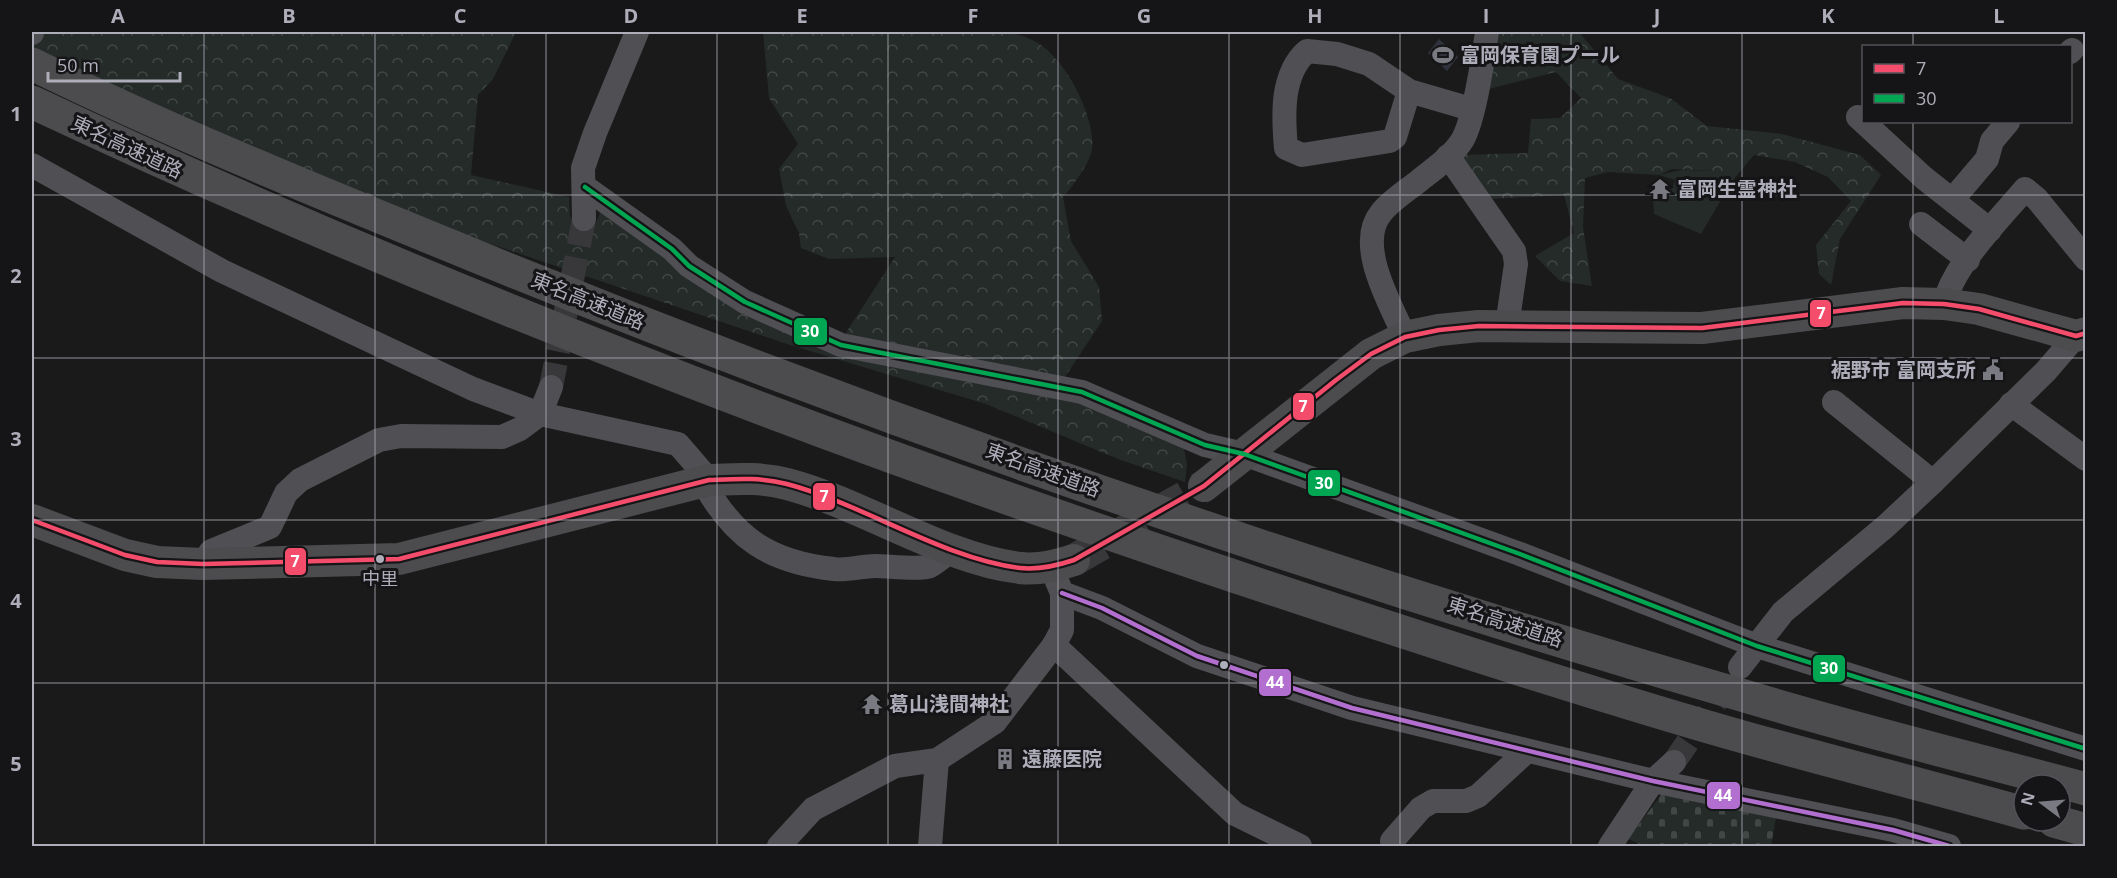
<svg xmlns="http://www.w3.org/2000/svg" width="2117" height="878" viewBox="0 0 2117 878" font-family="'Open Sans','Noto Sans JP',sans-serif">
<defs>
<pattern id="forest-crowns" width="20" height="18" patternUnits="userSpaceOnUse" patternTransform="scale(1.5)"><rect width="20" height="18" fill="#242b28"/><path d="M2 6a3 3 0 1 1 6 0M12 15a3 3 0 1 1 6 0" fill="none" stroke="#414745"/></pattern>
<pattern id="cemetery-stones" width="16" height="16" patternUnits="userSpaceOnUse" patternTransform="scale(1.5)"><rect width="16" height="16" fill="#242b28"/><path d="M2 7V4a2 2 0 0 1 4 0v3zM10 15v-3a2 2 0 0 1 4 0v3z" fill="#414745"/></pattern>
</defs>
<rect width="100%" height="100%" fill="#1a1a1a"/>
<!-- green -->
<path fill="#242b28" d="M1681 170 1718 171 1732 181 1701 234 1654 214 1653 200 1667 202 1675 180 1659 175Z"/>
<!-- forest -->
<g fill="url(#forest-crowns)">
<path d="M32 32H516L493 79 478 95 471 175 569 197 570 217 594 227 601 211 836 348 895 257 829 259 801 248 799 233 786 206 779 169 798 144 769 98 763 32H1010C1018 35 1028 37 1036 42 1065 58 1096 116 1092 150 1090 162 1072 188 1063 197L1071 241 1099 287 1102 321 1055 392 1182 439 1187 464 1185 482 1118 459 986 404 790 345 384 208 32 57Z"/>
<path d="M1497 32H1579L1618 79 1670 98 1707 126 1782 134 1860 155 1881 175 1840 239 1831 285 1819 274 1816 245 1851 201 1828 177 1795 162 1754 155 1732 181 1718 171 1672 169 1659 175 1608 172 1585 178 1583 227 1592 286 1560 281 1535 256 1574 233 1564 195 1490 199 1460 155 1528 153 1531 119 1560 118 1581 98 1556 72 1489 89Z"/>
</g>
<!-- cemetery -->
<path fill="url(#cemetery-stones)" d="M1664 791 1778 806 1771 846H1644L1628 839Z"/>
<!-- water -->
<path fill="#30333d" d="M1439 39 1458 57 1447 71 1428 53Z"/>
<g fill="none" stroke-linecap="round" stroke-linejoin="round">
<!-- minor-tunnel -->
<g stroke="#38373a" stroke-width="24" stroke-dasharray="24 12" stroke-linecap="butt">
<path d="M551 387 584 219"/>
<path d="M1674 762 1732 678"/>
</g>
<!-- major-tunnel -->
<path stroke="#38373a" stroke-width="32" stroke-dasharray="32 16" stroke-linecap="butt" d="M1074 560 1204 486"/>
<!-- minor -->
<g stroke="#504f53" stroke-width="24">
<path d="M32 33V32"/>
<path d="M2070 52 2072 50"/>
<path d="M1409 91 1395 137 1390 141 1302 155 1286 148C1283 115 1281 74 1307 51L1337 54 1369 64 1409 91 1471 109"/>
<path d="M1858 117 1924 178 1990 230"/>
<path d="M1448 156 1514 251 1516 264 1507 326"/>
<path d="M32 165 222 271 473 389 540 414 678 444 709 480"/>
<path d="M585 187 672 249 689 266 745 302 841 345 1082 392 1205 445 1244 454 1520 554 1757 646 2086 749"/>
<path d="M1953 199 1987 159 1992 141 2008 122"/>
<path d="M584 219 583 168 595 133 637 32"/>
<path d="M1921 224 1968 260"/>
<path d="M1944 304C1954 264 1998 221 2025 189L2037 199 2086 259"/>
<path d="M1405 337C1391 305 1355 245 1381 213 1391 200 1408 190 1420 180 1435 168 1453 156 1463 139 1475 117 1483 58 1487 32"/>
<path d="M1834 402 1933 482"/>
<path d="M2011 404 2086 459"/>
<path d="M703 482C734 538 769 562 834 569 847 571 862 566 875 566 888 566 920 570 930 566 938 562 946 554 953 549"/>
<path d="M203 564 211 551 270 527 286 493 300 480 379 440 401 436 502 437 520 429 540 414 551 387"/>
<path d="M1062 593 1102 608 1197 656 1352 708 1653 781 1893 830 1949 846"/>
<path d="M1054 645 1235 814 1300 846"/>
<path d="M1740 667 1783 612 1886 526 1933 482 2046 371 2076 336"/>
<path d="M1392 841 1421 808 1433 801H1466L1478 796 1527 751"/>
<path d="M779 846 813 809 895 766 937 760 995 722 1054 645 1062 630V593L1056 579"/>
<path d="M930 846 937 760"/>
<path d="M1610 846 1653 781 1674 762"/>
</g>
<!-- major -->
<g stroke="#4c4c4f" stroke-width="32">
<path d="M1204 486 1371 354 1405 337 1439 330 1479 326 1702 328 1903 303 1944 304 1979 309 2076 336 2086 333"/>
<path d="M32 520 125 555 157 562 203 564 399 559 709 480C735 479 761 477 787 484 863 504 944 559 1020 568 1038 570 1056 566 1074 560"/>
</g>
<!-- highway -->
<g stroke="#4c4c4f" stroke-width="33">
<path d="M32 64C183 138 339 200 495 264 923 438 1365 588 1810 715 1902 741 1994 764 2086 789"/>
<path d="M32 102C408 279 795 428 1189 561 1370 622 1552 682 1736 735 1832 762 1928 786 2024 813"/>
<path d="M2054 821 2086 830"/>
</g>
<defs>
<path id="bus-1" d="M32 520 125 555 157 562 203 564 399 559 709 480C735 479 761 477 787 484 863 504 944 559 1020 568 1038 570 1056 566 1074 560L1204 486 1336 380 1371 354 1405 337 1439 330 1479 326 1702 328 1903 303 1944 304 1979 309 2076 336 2086 333"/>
<path id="bus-2" d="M585 187 672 249 689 266 745 302 841 345 1082 392 1205 445 1244 454 1520 554 1757 646 2086 749"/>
<path id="bus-3" d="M1062 593 1102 608 1197 656 1352 708 1653 781 1893 830 1949 846"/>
</defs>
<!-- bus-1 casing -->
<use href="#bus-1" stroke="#151416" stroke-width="9"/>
<!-- bus-2 casing -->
<use href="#bus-2" stroke="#151416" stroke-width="9"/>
<!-- bus-3 casing -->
<use href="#bus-3" stroke="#151416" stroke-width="9"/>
<!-- bus-1 -->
<use href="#bus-1" stroke="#f44d6c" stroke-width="4.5"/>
<!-- bus-2 -->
<use href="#bus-2" stroke="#00a651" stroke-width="4.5"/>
<!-- bus-3 -->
<use href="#bus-3" stroke="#b36fd0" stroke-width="4.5"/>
</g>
<!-- grid -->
<path fill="none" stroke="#aeadba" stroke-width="1.5" stroke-opacity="0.55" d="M204 32V846M375 32V846M546 32V846M717 32V846M888 32V846M1058 32V846M1229 32V846M1400 32V846M1571 32V846M1742 32V846M1913 32V46M1913 122V846M32 195H2086M32 358H2086M32 520H2086M32 683H2086"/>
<!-- icons -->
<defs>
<symbol id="stadium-bare" viewBox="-9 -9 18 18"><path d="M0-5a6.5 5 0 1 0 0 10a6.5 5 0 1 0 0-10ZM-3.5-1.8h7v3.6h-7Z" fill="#7a7a82" stroke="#151416" stroke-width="2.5" paint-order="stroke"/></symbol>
<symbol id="temple-bare" viewBox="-9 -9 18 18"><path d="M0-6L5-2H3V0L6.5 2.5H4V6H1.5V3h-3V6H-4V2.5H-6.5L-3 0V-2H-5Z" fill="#7a7a82" stroke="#151416" stroke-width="2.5" paint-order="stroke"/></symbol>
<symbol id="civic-bare" viewBox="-9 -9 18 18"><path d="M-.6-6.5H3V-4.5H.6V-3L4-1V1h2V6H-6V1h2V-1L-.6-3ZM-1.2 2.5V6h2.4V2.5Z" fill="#7a7a82" stroke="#151416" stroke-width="2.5" paint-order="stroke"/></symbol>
<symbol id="building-bare" viewBox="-9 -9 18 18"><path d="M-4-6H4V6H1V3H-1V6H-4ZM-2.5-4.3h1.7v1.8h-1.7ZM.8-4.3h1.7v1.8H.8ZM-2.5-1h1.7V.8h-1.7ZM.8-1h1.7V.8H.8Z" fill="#7a7a82" stroke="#151416" stroke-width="2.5" paint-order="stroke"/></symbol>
</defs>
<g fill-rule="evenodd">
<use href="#stadium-bare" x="1428" y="40" width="30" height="30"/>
<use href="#temple-bare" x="1645" y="174" width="30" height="30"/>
<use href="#civic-bare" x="1978" y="355" width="30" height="30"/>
<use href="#temple-bare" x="857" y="689" width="30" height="30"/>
<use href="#building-bare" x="990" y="744" width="30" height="30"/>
</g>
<!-- markers -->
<g fill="#aeadba" stroke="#151416" stroke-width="2">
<circle cx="380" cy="559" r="5"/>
<circle cx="1224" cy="665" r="5"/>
</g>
<g text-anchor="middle" stroke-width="6" stroke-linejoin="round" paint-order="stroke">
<!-- bus labels -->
<g font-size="18" fill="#aeadba" stroke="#151416">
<text x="380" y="585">中里</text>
</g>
<!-- poi labels -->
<g font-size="20" font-weight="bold" fill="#aeadba" stroke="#151416" text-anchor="start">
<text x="1460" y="62">富岡保育園プール</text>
<text x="1677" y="196">富岡生霊神社</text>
<text x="1976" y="377" text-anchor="end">裾野市 富岡支所</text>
<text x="889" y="711">葛山浅間神社</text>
<text x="1022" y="766">遠藤医院</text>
</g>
<!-- street labels -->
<g font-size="20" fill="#aeadba" stroke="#151416">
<text transform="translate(127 147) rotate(25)" y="7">東名高速道路</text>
<text transform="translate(588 301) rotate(22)" y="7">東名高速道路</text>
<text transform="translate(1043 470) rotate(20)" y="7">東名高速道路</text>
<text transform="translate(1505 622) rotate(18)" y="7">東名高速道路</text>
</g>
</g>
<g stroke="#151416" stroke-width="2">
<rect x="1809" y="299" width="23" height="29" rx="6" fill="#f44d6c"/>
<rect x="793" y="317" width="35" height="29" rx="6" fill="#00a651"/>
<rect x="1292" y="392" width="23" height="29" rx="6" fill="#f44d6c"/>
<rect x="1307" y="469" width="34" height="28" rx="6" fill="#00a651"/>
<rect x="812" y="482" width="24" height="29" rx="6" fill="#f44d6c"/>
<rect x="284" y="547" width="23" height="29" rx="6" fill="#f44d6c"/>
<rect x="1812" y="654" width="34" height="29" rx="6" fill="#00a651"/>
<rect x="1258" y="668" width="34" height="29" rx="6" fill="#b36fd0"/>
<rect x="1706" y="781" width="35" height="29" rx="6" fill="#b36fd0"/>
</g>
<g font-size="16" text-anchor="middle" font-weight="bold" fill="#fff">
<text x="1821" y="319">7</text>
<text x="810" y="337">30</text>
<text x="1303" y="412">7</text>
<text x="1324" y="489">30</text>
<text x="824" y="502">7</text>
<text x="295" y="567">7</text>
<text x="1829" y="674">30</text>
<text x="1275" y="688">44</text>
<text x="1723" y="801">44</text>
</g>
<!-- border -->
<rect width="2117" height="878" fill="none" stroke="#151416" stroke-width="66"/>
<!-- legend -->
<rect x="1862" y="45" width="210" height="78" fill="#151416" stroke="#525158" stroke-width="1.5"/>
<rect x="1874" y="64" width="30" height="9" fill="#f44d6c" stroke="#525158" stroke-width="1.5"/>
<text x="1916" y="75" font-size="18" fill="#aeadba">7</text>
<rect x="1874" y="94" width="30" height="9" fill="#00a651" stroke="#525158" stroke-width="1.5"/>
<text x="1916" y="105" font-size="18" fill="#aeadba">30</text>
<!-- north arrow -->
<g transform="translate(2042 803) rotate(286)"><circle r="28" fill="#151416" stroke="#525158" stroke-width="1.5"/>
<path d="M0-4.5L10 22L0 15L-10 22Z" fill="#7a7a82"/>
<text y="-9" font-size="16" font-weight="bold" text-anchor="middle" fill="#aeadba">N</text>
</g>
<!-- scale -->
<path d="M48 72v9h132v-9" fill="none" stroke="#aeadba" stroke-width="3"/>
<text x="57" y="72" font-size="18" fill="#aeadba" stroke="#151416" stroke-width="4.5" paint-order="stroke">50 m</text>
<rect x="33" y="33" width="2051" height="812" fill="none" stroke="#aeadba" stroke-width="2"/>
<g font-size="20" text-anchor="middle" font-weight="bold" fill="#aeadba">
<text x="118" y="23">A</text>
<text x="289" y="23">B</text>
<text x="460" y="23">C</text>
<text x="631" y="23">D</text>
<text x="802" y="23">E</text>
<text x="973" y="23">F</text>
<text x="1144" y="23">G</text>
<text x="1315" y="23">H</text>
<text x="1486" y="23">I</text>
<text x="1657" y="23">J</text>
<text x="1828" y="23">K</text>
<text x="1999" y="23">L</text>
<text x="16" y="121">1</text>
<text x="16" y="283">2</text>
<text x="16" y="446">3</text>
<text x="16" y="608">4</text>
<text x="16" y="771">5</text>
</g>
</svg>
